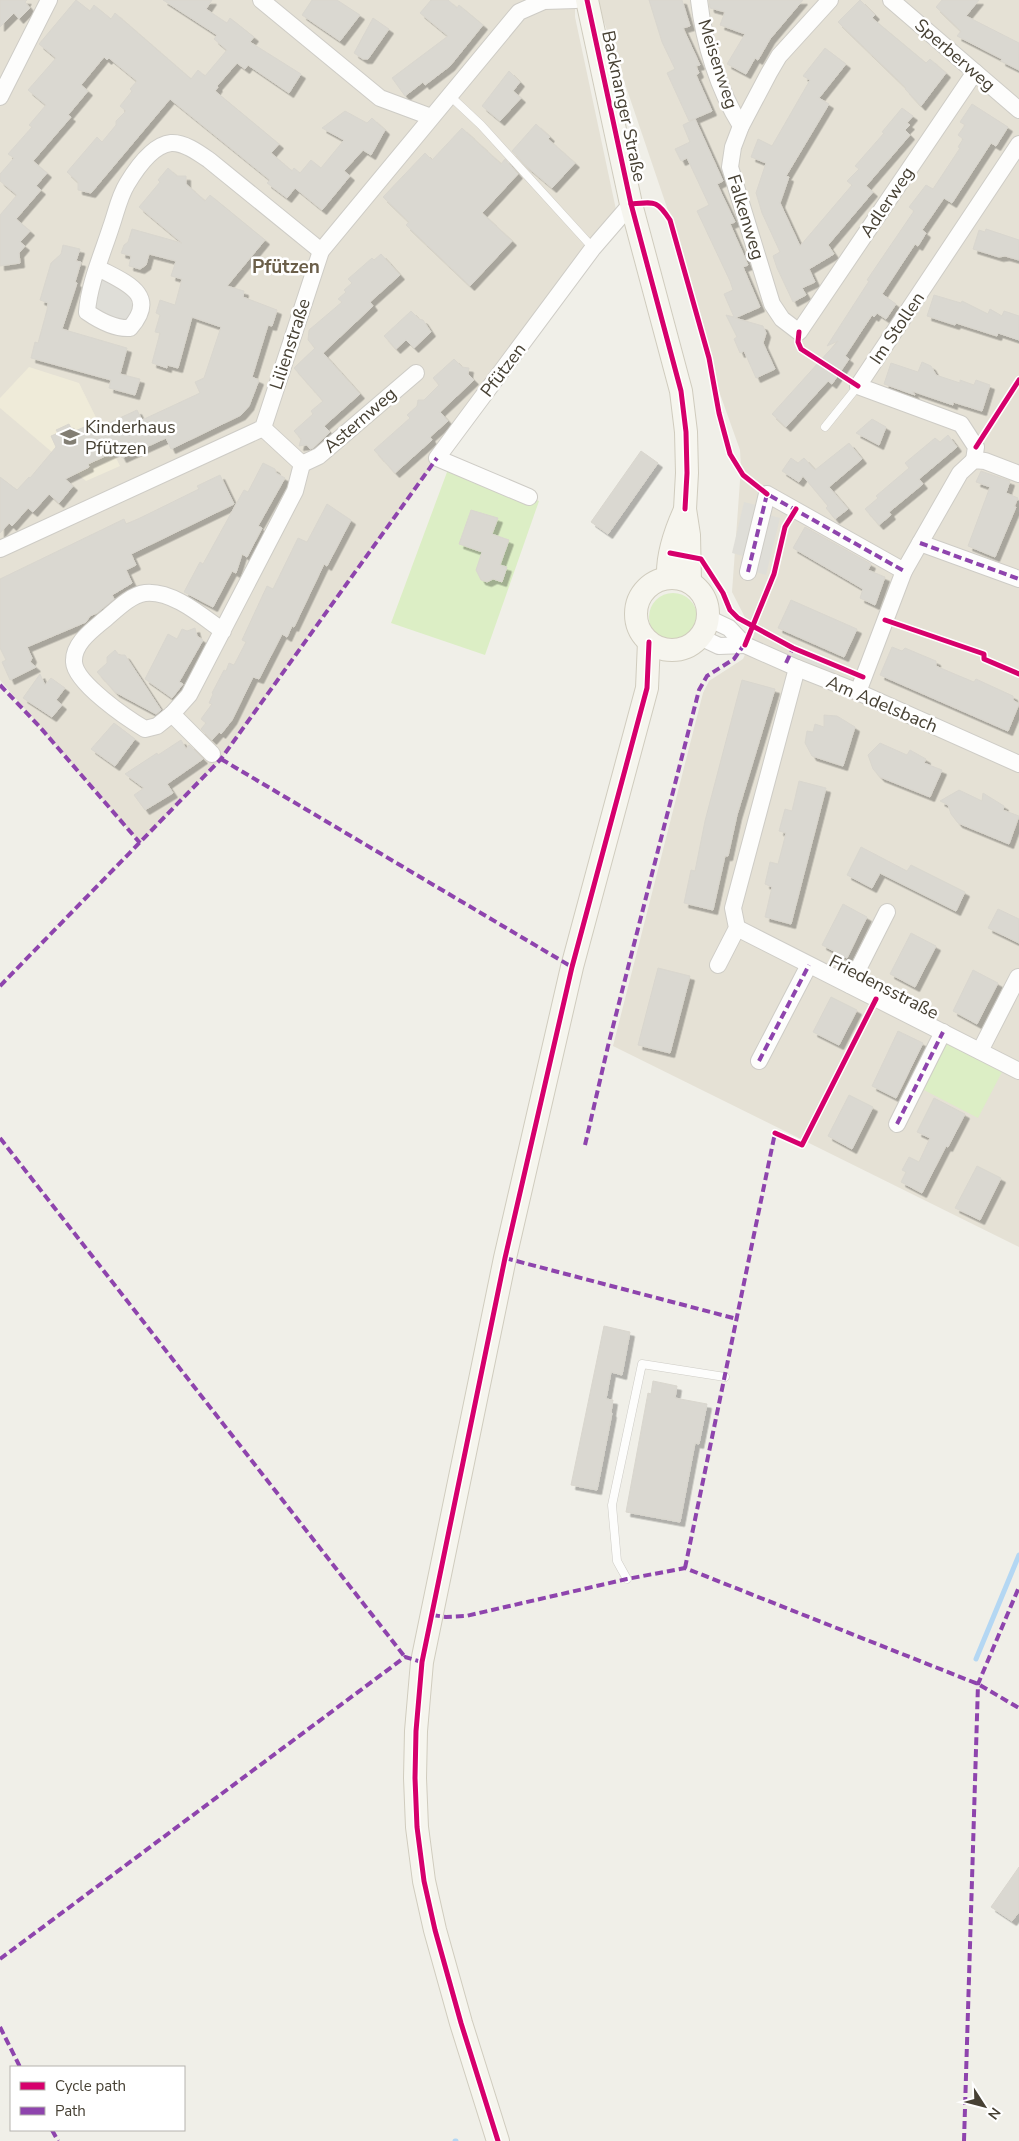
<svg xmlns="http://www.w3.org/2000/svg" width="1019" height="2141" viewBox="0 0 1019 2141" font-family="'Nunito Sans',sans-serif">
<defs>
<filter id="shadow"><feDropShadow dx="4.5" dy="4.5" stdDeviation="0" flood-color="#0004"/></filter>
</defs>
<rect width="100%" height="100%" fill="#f0efe8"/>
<!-- residential -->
<g fill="#e5e1d5">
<path d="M0 0H575V17L618 219 437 458 221 759 140 843 0 680Z"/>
<path d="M599 0H1019V1247L613 1046 703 693 709 681 743 659 754 635 732 592 741 467 740 450 720 394 680 246 598 4Z"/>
</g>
<!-- education -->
<path fill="#efebd9" d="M29 367 79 383 120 466 86 481 0 408V398Z"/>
<!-- green -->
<g fill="#dceec5">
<path d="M450 464 539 501 485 655 391 623Z"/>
<circle cx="673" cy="617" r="24"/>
<path d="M946 1043 1002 1072 978 1118 922 1089Z"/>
</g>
<!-- parking -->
<g fill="#dfded8">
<path d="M99 270 138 295 129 326 97 316 89 300Z"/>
<path d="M744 502 756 505 743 556 732 553Z"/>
<path d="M769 515 780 518 766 575 756 572Z"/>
<path d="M793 649 836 668 834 673 791 655Z"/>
</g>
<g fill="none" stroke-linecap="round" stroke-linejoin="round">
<!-- stream -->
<g stroke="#b4d7f3" stroke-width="5">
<path d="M976 1659 1019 1555"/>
<path d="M455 2141H456"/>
</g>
</g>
<!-- building -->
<g fill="#dad8d1" stroke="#d9d6ce" filter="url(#shadow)">
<path d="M0 0H27L25 2 30 8 19 19 14 13 0 27Z"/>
<path d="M76 0 90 11 94 5 111 19 115 13 191 79 198 70 205 76 227 50 214 39 217 35 163 0H212L206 9 227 23 230 18 254 37 250 42 301 74 289 93 248 65 245 69 237 63 217 86 218 87 215 91 279 144 271 153 292 171 294 168 300 173 311 160 321 168 344 140 322 128 345 111 367 123 372 118 385 130 371 155 363 150 344 171 350 176 322 210 295 188 287 198 267 183 270 180 170 99 91 193 78 190V182L67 172 97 137 102 142 116 125V121L126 111 120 106 132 91 130 89 137 81 109 58 107 60 104 57 81 85 88 91 68 115 71 117 33 161 47 173 36 186 41 190 16 219 30 231 20 242 25 246 19 253 20 263 0 266V215L17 195 0 181V174L14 158 8 154 32 127 29 125 46 105 28 90 56 58 39 44Z"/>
<path d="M312 0H337L360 15 340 41 302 15Z"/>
<path d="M431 0H448L457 8 459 5 483 25 450 66 425 85 423 82 405 96 392 78 448 36 420 13Z"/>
<path d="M649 0H682L690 26 683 28 700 65 696 66 699 73 696 75 712 111 689 121 667 73 675 69 662 42Z"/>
<path d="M709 0H803L770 39 758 60 755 58 746 74 727 64 745 34 720 25 725 12 710 8Z"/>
<path d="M860 0 875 15 872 18 926 63 930 59 946 73 921 106 905 89 906 88 838 22Z"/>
<path d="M942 0H979L966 16 1019 43V70L1001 61 1002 59 957 36 961 31 936 7Z"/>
<path d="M373 18 389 29 368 59H363L354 53Z"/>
<path d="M825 48 846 64 819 98 829 104 786 176 789 177 780 203 800 246 852 185 847 181 859 169 855 166 884 133 882 132 902 108 913 116 907 123 910 125 905 130 910 135 866 186 873 192 828 245 834 254 809 269 815 282 802 288 806 295 793 302 777 268 773 256 780 252 762 213 756 193 766 163 751 157 758 139 772 146 810 80 803 76Z"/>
<path d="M509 71 520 82 513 91 521 98 500 121 482 106Z"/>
<path d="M972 104 1008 127 996 146 991 143 952 203 944 198 922 230 926 233 918 246 915 244 882 294 896 304 886 319 877 313 874 317 872 315 845 356 849 359 832 384 828 381 786 427 772 414 838 341 827 346 869 281 867 280 914 211 909 207 926 185 933 189 960 148 958 147 963 139 958 135 965 125 960 122Z"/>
<path d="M695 119 723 181 717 184 735 222 730 224 748 265 743 267 760 307 735 318 763 326 766 333 763 343 775 369 756 378 744 351 740 353 734 339 737 337 726 315 734 317 724 294 733 290 730 281 697 211 709 205 687 158 681 161 675 149 690 142 683 125Z"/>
<path d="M536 124 550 137 548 139 575 163 552 188 526 166 512 151Z"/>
<path d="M462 128 501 164 505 159 518 174 482 213 512 241 470 286 406 225 409 222 383 197 425 153 432 160Z"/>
<path d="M168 168 177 176H186V184L205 201 210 195 265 240 227 286 244 291 243 297 277 310 272 326 268 325 252 377 259 380 249 406 241 415 171 449 166 438 122 458 118 450 88 464 89 467 65 479 73 486 59 503 49 494 33 512 28 508 12 526 9 523 0 533V477L17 490 29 477 30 478 56 447 51 436 58 433 56 430 69 424 73 432 91 424 97 434 98 428 137 410 142 420 200 393 195 382 204 378 221 327 192 317 178 368 167 365V368L152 363 160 333 155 332 160 315 156 313 160 300 175 305 182 279 171 276 176 261 149 254 146 265 140 269 129 266 131 256 121 253 124 245 128 242 132 229 182 243 139 207 160 182 158 180Z"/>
<path d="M986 229 1019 240V260L1005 256 999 257 973 249 979 230 985 232Z"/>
<path d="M63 245 80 249 76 261 81 262 75 282 77 283 62 329 127 348 120 374 140 379 135 395 109 388 111 380 31 358 35 342 38 343 47 310 48 303 40 300 51 263 61 254Z"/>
<path d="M381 254 400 275 370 302 373 306 323 353 360 394 324 426 330 432 313 448 310 449 307 445 299 446 301 439 294 431 313 414 311 411 323 401 294 368 315 348 308 340 309 330 342 302 338 299 346 292 344 290 352 283 348 279 372 258 374 260Z"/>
<path d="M934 295 961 303 962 301 988 314 990 309 1002 316 1004 311 1019 316V340L998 333 997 336 956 323 955 325 927 316Z"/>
<path d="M411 311 419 319 423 320 431 332 414 348 406 340 396 349 384 336Z"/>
<path d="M454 359 462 367 469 368 468 374 474 380 440 412 448 421 430 437 432 440 395 473 374 450 410 418 407 415 417 406 418 400H424L439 385 433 378Z"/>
<path d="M922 362 931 366 936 375 960 383V380L974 385 976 380 990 385 982 411 953 402V405L912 391 915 395 884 384 891 363 918 372Z"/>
<path d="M872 419 886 427 879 445 856 433Z"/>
<path d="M948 435 957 447 919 479 923 484 889 512 891 515 879 525 865 509 878 498 876 496 909 468 905 463 935 438 940 442Z"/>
<path d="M849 443 862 459 829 487 848 509 835 519 826 508 828 506 803 476 799 482 782 471 791 458 798 463 804 458 815 470Z"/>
<path d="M641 451 658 463 608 534 591 522Z"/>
<path d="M263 463 275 469 276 473 285 478 258 526 262 528 247 557 242 554 236 573 232 571 213 607 184 592 200 562 203 564 235 506 244 490 248 492Z"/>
<path d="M981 471 1010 481 1006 493 1018 498 1014 507H1016L995 557 968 546 990 487 976 482Z"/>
<path d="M220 475 234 504 131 554 136 565 126 570 132 583 112 595 114 599 97 613 90 616 86 622 27 647 32 658 30 662 36 667 10 680 2 662 6 660 0 648V579L124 519 126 524 140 518 199 489 197 486Z"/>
<path d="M327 504 351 520 327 566 324 564 294 627 292 626 287 637 282 634 259 679 253 677 232 720 221 734 219 732 212 740 201 729 206 723 201 719 212 704 209 703 213 694 212 693 224 670 226 671 229 663 234 665 246 642 242 640 267 586 273 589 298 538 307 542Z"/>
<path d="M471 510 498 518 492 534 509 540 500 565 507 567 502 582 493 579 487 582 481 580 476 570 482 552 459 544Z"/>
<path d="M805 527 871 564 868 570 885 577 875 605 860 598 863 589 793 548Z"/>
<path d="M791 600 857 629 844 657 778 628Z"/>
<path d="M195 628 197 636 203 640 179 682 183 684 172 698 145 679 168 634 177 639 182 629 187 631Z"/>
<path d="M892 647 902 651 905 648 936 661V666L957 675 974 682 976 679 1013 696V700L1019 704 1008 731 880 675Z"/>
<path d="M115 650 119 655H125L161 710 156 714 115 692 97 672 107 663V657Z"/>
<path d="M40 674 45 685 51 678 65 688 56 700 62 705 52 717 23 698Z"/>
<path d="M742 680 775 689 737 815 728 856H725L713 910 684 903 691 870 695 871 705 821Z"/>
<path d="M824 715 837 716 855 727 843 766 812 756 805 743 807 731 813 732 815 724 824 727Z"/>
<path d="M114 723 135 739 115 766 91 749Z"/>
<path d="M181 740 186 749 189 745 203 759 167 784 173 793 145 810 134 795 144 788 125 774 157 753 158 755Z"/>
<path d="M880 743 907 755 910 750 926 759 924 763 942 770 930 797 880 777 873 769 868 755Z"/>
<path d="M799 781 826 788 791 924 765 917 772 887 765 884 770 862 778 864 786 833 779 831 785 809 792 811Z"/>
<path d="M959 790 982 801 983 793 1004 806 1003 810 1019 816 1009 844 958 823 951 814 948 805 940 801Z"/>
<path d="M861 847 907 871 911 865 965 892 956 911 880 873 872 888 847 875Z"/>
<path d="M843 904 867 917 847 958 822 945Z"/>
<path d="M998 909 1019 919V943L988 928Z"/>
<path d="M911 933 936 946 915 987 890 974Z"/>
<path d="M658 968 690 976 670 1053 638 1045Z"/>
<path d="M973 970 998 983 977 1024 953 1011Z"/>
<path d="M831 997 857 1010 839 1045 813 1032Z"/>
<path d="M898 1031 923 1043 896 1098 872 1086Z"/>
<path d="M849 1095 873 1107 852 1149 828 1136Z"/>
<path d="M934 1098 965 1114 948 1147 946 1146 922 1193 901 1182 906 1172 902 1170 909 1157 919 1162 930 1138 917 1132Z"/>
<path d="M977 1166 1001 1178 980 1220 955 1208Z"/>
<path d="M604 1326 630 1332 622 1375 611 1372 606 1399 613 1400 611 1412 612 1413 597 1490 571 1485Z"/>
<path d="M653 1381 677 1386 675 1398 707 1404 699 1444 695 1443 680 1522 626 1512 648 1393 651 1394Z"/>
<path d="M1019 1867V1912L1012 1921 991 1907Z"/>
</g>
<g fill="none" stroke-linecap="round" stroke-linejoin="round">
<defs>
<g id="lane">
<path d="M449 95 481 125 593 248"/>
<path d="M825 427 858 386"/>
<path d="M627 1579 617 1561 612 1505 642 1364 725 1377"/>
</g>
<g id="street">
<path d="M261 0 380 98 431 117"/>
<path d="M699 0C704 43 718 89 741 126"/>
<path d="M830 0 779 56 769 73 741 126 733 147 730 167 772 304 782 319 799 332 975 72"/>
<path d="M891 0 1019 110"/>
<path d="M0 97 49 0"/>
<path d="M98 268C124 282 160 294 130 328 115 329 100 321 87 312 89 284 102 255 111 227 116 213 119 197 127 184 136 169 152 145 171 143 184 142 199 153 209 160L321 251"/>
<path d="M974 460 976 447 961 424 858 386 1019 144"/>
<path d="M302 464 319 456 416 373"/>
<path d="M529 497 437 458 593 248 631 204"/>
<path d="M920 543 1019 579"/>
<path d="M0 549 263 428 321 251 519 12 544 1 576 0"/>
<path d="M748 572 767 494 904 571"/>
<path d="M708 618 729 628 745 645 797 668 858 692 1019 764"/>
<path d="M223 631C202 616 172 590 145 593 130 595 115 611 104 620 91 631 73 644 74 662 75 683 128 719 145 729L157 726 172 714 189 695 295 491 302 464 263 428"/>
<path d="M700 637 719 646 745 645"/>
<path d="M858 692 904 571 960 473 974 460 985 461 1019 474"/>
<path d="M172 714 212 754"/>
<path d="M737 928 1019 1071"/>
<path d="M718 965 737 928 733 908 797 668"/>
<path d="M850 985 887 912"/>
<path d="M980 1051 1018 977"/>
<path d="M759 1061 809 965"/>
<path d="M897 1124 943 1032"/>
</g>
<g id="secondary">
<path d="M587 0 631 204 681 391 686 432 687 473 685 509 689 535 690 582"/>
<path d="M668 577C667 555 675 532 684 512"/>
<circle cx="672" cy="614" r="36"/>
<path d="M498 2141 461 2023 435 1930 424 1881 417 1827 415 1778 416 1731 422 1662 505 1258 572 967 647 688 649 642"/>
</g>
</defs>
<!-- lane casing -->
<use href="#lane" stroke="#ceccc6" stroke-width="9"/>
<!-- street casing -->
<use href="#street" stroke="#ceccc6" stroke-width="18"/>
<!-- secondary casing -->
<use href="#secondary" stroke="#d0ccbe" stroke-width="24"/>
<!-- lane -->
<use href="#lane" stroke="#fdfdfc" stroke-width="8"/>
<!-- street -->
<use href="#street" stroke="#fdfdfc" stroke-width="16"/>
<!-- secondary -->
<use href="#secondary" stroke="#f6f5ee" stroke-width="22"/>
<!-- quiet -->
<g stroke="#8e44ad" stroke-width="4" stroke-dasharray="8 4" stroke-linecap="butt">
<path d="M920 543 1019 579"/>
<path d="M748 572 767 494 904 571"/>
<path d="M786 663 793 648"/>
<path d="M0 685 39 726 140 843"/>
<path d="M221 759 572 967"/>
<path d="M0 986 221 759 437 458"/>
<path d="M759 1061 809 965"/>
<path d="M897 1124 943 1032"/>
<path d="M0 1138 405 1657"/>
<path d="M585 1145 608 1046 699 690 707 676 734 659 746 642"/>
<path d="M505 1258 737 1319"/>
<path d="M685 1568 775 1133 778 1135"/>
<path d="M432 1615 446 1617 466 1616 627 1579 685 1568 978 1684 1019 1708"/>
<path d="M0 1959 405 1657 422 1662"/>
<path d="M0 2027 20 2067"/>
<path d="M52 2130 58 2141"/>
<path d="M964 2141 978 1684 1019 1587"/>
</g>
<defs>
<g id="cycleway">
<path d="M587 0 631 204 681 391 686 432 687 473 685 509"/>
<path d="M631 204C655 202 657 200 670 220L709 358 719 413 730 454 743 475 767 494"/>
<path d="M799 332 798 342 801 349 858 386"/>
<path d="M976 447 1019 380"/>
<path d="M670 553 701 559 723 593 730 610 738 618 793 648 863 677"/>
<path d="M885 620 984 654V659L1019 674"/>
<path d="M745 645 774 574 785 527 796 509"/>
<path d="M775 1133 802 1145 876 999"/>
<path d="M498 2141 461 2023 435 1930 424 1881 417 1827 415 1778 416 1731 422 1662 505 1258 572 967 647 688 649 642"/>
</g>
</defs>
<!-- cycleway casing -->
<use href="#cycleway" stroke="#fff" stroke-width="8"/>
<!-- cycleway -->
<use href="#cycleway" stroke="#d6006c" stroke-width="5"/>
</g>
<!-- icons -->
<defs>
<symbol id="school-bare" viewBox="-9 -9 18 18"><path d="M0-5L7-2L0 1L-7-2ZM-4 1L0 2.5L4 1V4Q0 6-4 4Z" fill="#827e73" stroke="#fff" stroke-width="2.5" paint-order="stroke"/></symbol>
</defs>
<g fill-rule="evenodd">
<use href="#school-bare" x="56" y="423" width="28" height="28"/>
</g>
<g text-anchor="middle" stroke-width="5" stroke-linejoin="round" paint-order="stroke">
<!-- street labels -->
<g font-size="18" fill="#474134" stroke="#fff">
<text transform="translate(955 55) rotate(41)" y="6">Sperberweg</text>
<text transform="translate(718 64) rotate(72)" y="6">Meisenweg</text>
<text transform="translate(624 106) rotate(78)" y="6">Backnanger Straße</text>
<text transform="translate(887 202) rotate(-56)" y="6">Adlerweg</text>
<text transform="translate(746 217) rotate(73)" y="6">Falkenweg</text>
<text transform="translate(897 328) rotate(-56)" y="6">Im Stollen</text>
<text transform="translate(290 344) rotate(-72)" y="6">Lilienstraße</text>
<text transform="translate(503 370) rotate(-53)" y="6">Pfützen</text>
<text transform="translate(360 420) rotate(-41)" y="6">Asternweg</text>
<text transform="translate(882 704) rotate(23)" y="6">Am Adelsbach</text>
<text transform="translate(884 987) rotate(27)" y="6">Friedensstraße</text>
</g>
<!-- poi labels -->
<g font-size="18" fill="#474134" stroke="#fff" text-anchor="start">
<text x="85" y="433">Kinderhaus<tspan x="85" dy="21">Pfützen</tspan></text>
</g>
<!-- neighbourhood labels -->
<g font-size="19" font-weight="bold" fill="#6b5f4a" stroke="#fff">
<text x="286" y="273">Pfützen</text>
</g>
</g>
<!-- legend -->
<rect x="10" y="2066" width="175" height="65" fill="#ffffff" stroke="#b5b3ae"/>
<rect x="20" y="2082" width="25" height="8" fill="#d6006c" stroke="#b5b3ae"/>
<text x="55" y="2091" font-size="15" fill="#474134">Cycle path</text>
<rect x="20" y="2107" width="25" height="8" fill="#8e44ad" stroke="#b5b3ae"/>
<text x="55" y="2116" font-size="15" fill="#474134">Path</text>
<!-- north arrow -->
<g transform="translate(984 2106) rotate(126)" stroke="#ffffff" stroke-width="4" paint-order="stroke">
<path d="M0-4L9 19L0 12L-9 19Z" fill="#474134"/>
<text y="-8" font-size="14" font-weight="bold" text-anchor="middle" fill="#474134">N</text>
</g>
</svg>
